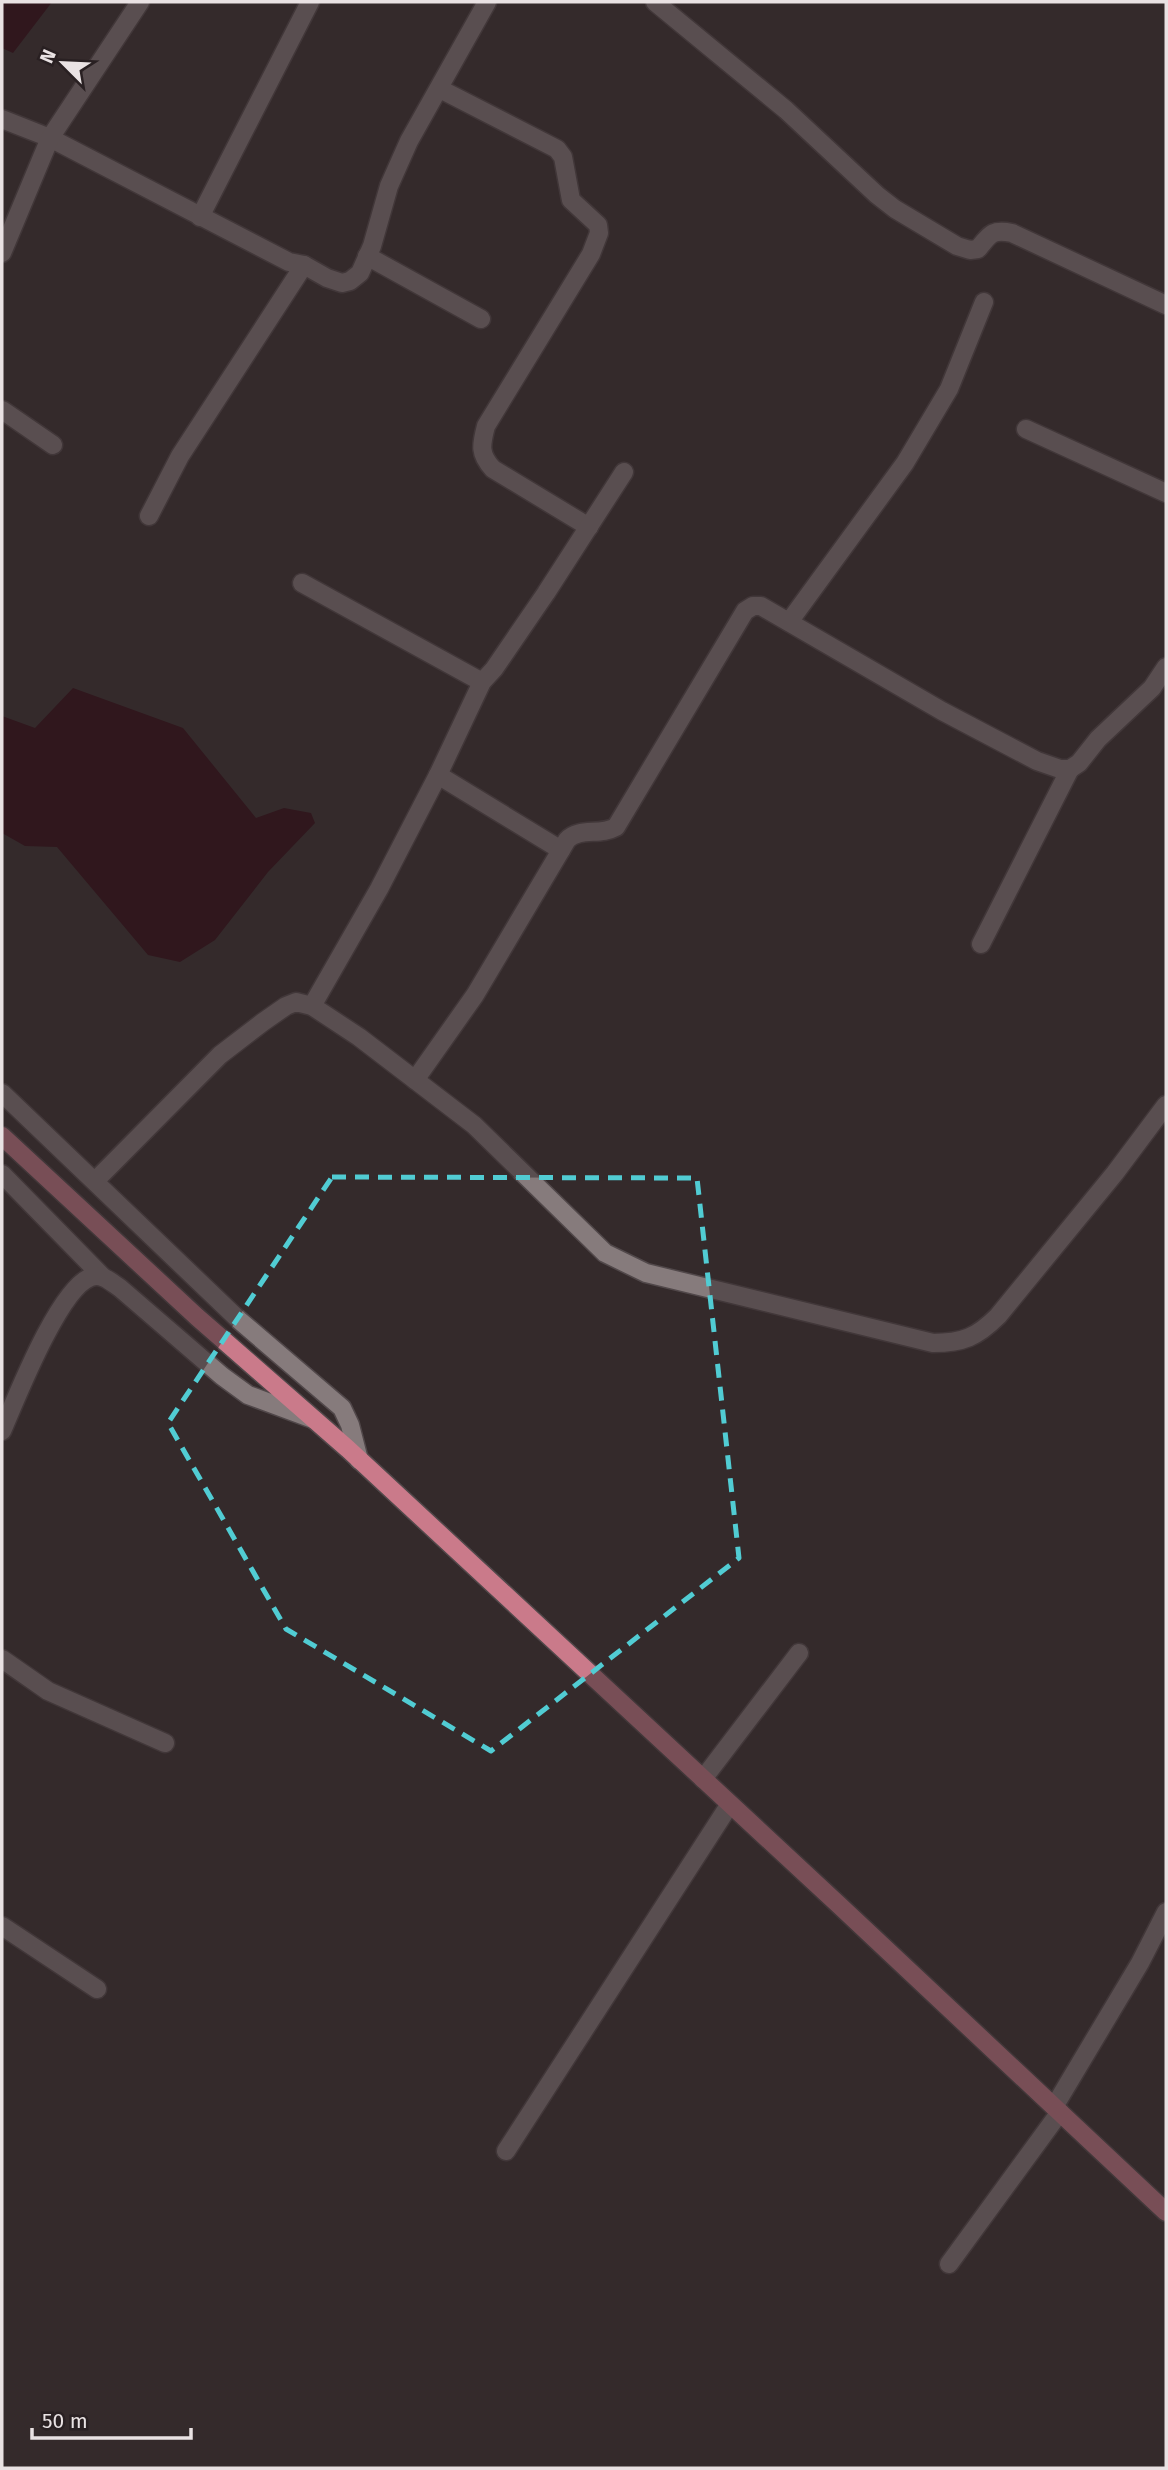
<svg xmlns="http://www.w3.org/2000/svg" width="1168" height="2470" viewBox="0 0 1168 2470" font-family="'Fira Sans',sans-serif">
<rect width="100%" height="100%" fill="#342a2b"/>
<!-- water -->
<g fill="#2a010c">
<path d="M2 2H52L13 53 2 48Z"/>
<path d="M73 688 183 728 256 818 284 808 311 813 315 823 268 872 215 940 180 962 148 955 57 847 25 846 2 833V716L35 728Z"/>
</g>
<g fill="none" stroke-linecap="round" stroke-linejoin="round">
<defs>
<g id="minor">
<path d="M655 2 786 110 877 195 895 209 957 246 970 250 978 249C990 234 992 229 1012 233L1166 305"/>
<path d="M440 89 557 149 563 157 571 200 598 225 599 233 591 254 486 426C481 445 479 454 493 469L589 527"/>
<path d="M2 119 50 138 289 262 304 265 327 278 342 283 350 281 360 273 372 246 389 186 409 141 487 2"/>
<path d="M200 217 310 2"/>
<path d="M2 253 50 138 140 2"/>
<path d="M367 256 481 319"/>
<path d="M2 410 53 445"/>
<path d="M1026 429 1166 493"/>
<path d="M149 516 180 456 304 265"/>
<path d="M302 583 482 682"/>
<path d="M789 622 905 463 949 389 984 302"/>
<path d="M438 775 561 850"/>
<path d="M981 944 1070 769"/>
<path d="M312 1006 379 889 438 775 482 682 494 669 546 593 624 472"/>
<path d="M415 1080 475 995 567 840C579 827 600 836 616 827L745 611 753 606H761L942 711 1037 761 1060 769H1070L1079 763 1098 739 1152 688 1166 667"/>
<path d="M2 1093 239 1320 342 1408 350 1425 359 1460"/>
<path d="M2 1174 102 1276"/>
<path d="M95 1181 220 1055 263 1022 286 1006 296 1002 312 1006 359 1037 474 1125 605 1253 646 1273 933 1343C963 1343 977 1337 998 1316L1115 1173 1166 1105"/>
<path d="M2 1431C16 1399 59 1288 91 1277 102 1273 111 1282 120 1288L222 1376 248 1395 313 1419"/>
<path d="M2 1659 48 1691 165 1743"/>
<path d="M703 1779 799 1653"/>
<path d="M2 1926 97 1989"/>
<path d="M1054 2107 1140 1963 1166 1912"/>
<path d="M506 2151 730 1804"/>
<path d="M949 2264 1060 2112"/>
</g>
<path id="major" d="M2 1136 197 1317 348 1449 839 1905 1166 2212"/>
</defs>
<!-- minor casing -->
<use href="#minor" stroke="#51484a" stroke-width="21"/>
<!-- major casing -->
<use href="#major" stroke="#51484a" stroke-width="21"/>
<!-- minor -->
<use href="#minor" stroke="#867b7c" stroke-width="18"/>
<!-- major -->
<use href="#major" stroke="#ca7a8a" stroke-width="18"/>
</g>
<!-- marked area -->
<path d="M0 0H1168V2470H0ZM332 1177 697 1178 739 1558 491 1751 286 1629 168 1423Z" fill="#342a2b" fill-opacity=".55" fill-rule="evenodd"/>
<path fill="none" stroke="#51ccd3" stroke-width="5" stroke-dasharray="14 9" stroke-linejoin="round" d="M332 1177 697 1178 739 1558 491 1751 286 1629 168 1423Z"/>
<!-- border -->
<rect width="1168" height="2470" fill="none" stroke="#e9e2e3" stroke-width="7"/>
<!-- north arrow -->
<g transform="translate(63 63) rotate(294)" stroke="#292022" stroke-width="5" paint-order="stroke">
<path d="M0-5L12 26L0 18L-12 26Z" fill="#e9e2e3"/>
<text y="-10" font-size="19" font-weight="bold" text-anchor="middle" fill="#e9e2e3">N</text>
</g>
<!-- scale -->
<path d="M32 2428v10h159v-10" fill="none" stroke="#e9e2e3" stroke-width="3.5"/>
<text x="42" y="2428" font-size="21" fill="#e9e2e3" stroke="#292022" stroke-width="5" paint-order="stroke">50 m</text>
</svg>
